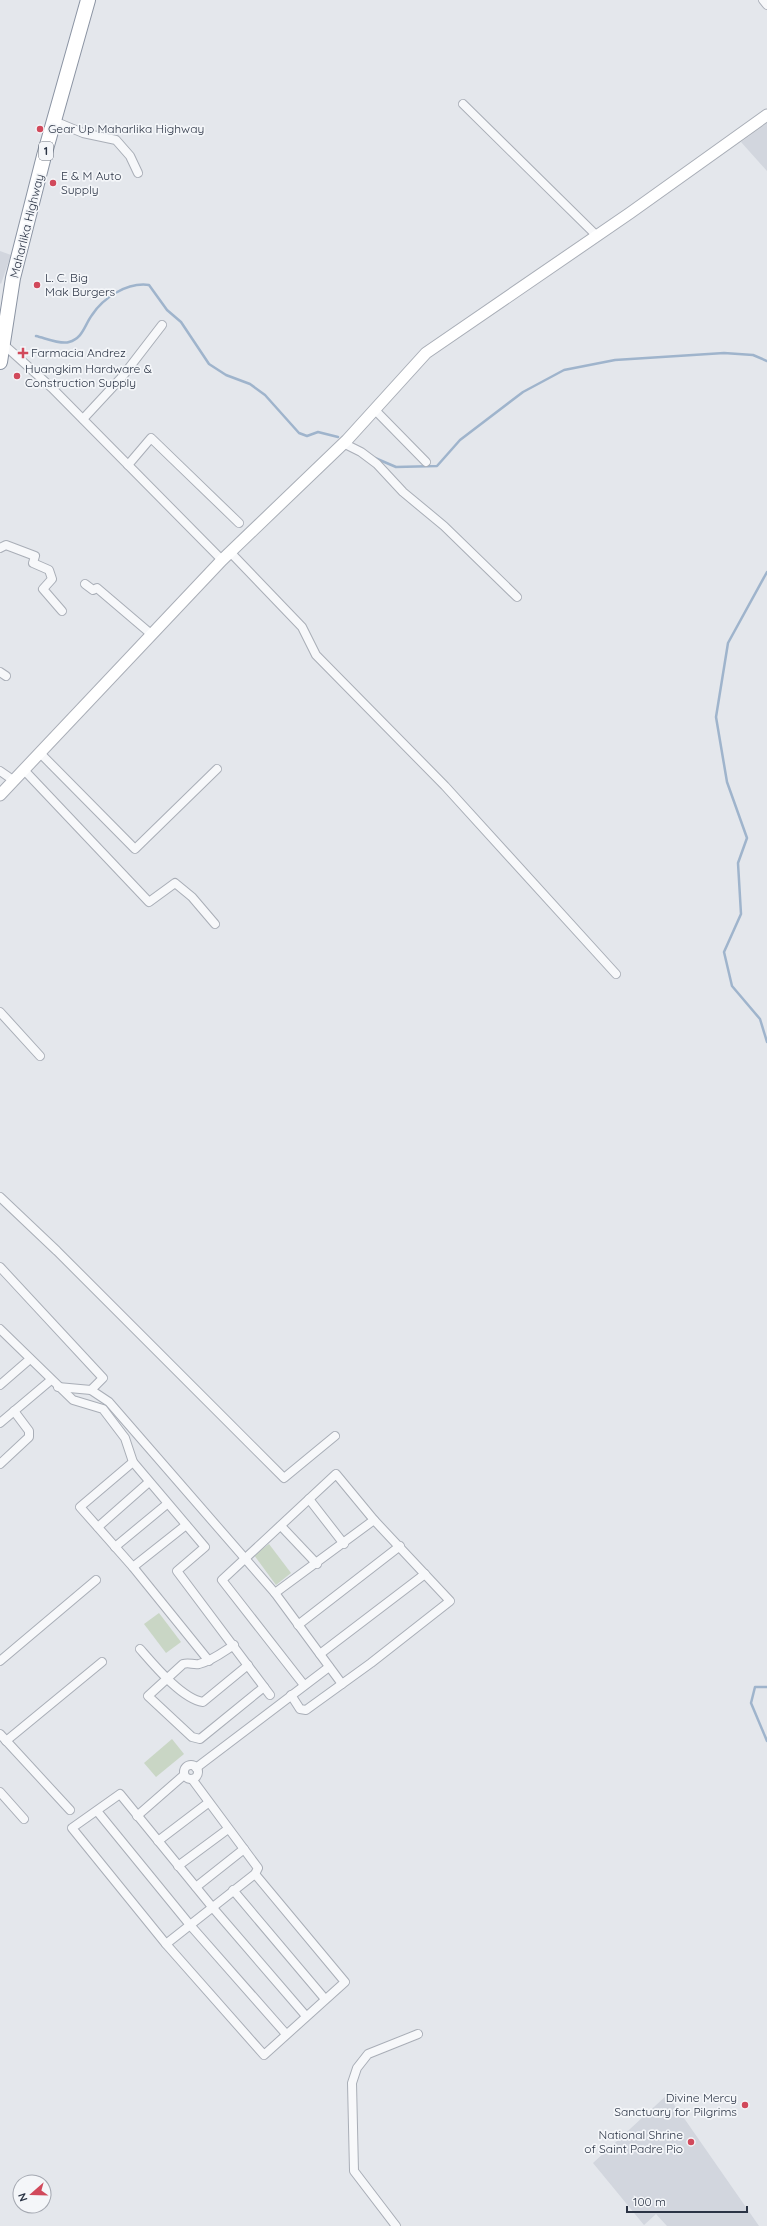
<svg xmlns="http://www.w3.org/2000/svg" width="767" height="2226" viewBox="0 0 767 2226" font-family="Quicksand,sans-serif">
<rect width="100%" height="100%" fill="#e4e7ec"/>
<!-- built -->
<g fill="#d2d6de">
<path d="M767 123V171L741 142Z"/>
<path d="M0 251 11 255 1 284 0 283Z"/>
<path d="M667 2095 686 2121 759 2226H667L656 2214 644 2225 593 2163Z"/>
</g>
<!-- green -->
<g fill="#c9d6c5">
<path d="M269 1544 291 1573 276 1585 254 1555Z"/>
<path d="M159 1613 181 1642 166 1653 144 1624Z"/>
<path d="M172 1739 184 1754 156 1777 144 1763Z"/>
</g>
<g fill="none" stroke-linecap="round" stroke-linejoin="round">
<!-- stream -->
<g stroke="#9fb4cc" stroke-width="2.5">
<path d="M36 336C45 338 61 345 69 342 83 338 84 326 92 315 103 298 127 282 149 285L167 310 181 322 209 364 226 375 250 384 265 395 299 433 307 436 318 432 338 437"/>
<path d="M375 458 396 467 437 466 460 440 523 392 564 370 615 360 724 353 753 355 767 361"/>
<path d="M767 572 728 643 716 717 727 782 747 838 738 863 741 914 724 952 732 986 760 1019 767 1042"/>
<path d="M767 1687H755L751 1703 767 1741"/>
</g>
<defs>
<g id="street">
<path d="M763 0 767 5"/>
<path d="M463 104 597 236"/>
<path d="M54 121 83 133 116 140 130 156 138 173"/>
<path d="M2 343 52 388 222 560"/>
<path d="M375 410 426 462"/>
<path d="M83 419 122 377 162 325"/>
<path d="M343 443 361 452 377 464 403 492 444 526 517 597"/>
<path d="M128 465 151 438 239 523"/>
<path d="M0 548 6 545 35 556 33 563 49 570 52 579 43 589 62 611"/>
<path d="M230 552 302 627 316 655 445 786 616 974"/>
<path d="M85 584 93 590 97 588 151 634"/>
<path d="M0 672 6 676"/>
<path d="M40 753 135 849 217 769"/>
<path d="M24 770 149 902 175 883 192 897 215 924"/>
<path d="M0 771 13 780"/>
<path d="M0 1012 40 1056"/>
<path d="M0 1197 57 1251 284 1478 335 1436"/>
<path d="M0 1267 103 1378 91 1390"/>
<path d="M0 1329 73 1400 103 1409 125 1438 133 1462 205 1547 177 1571 270 1695"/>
<path d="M0 1385 30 1359"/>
<path d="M58 1387 91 1390 109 1402 275 1593 342 1684"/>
<path d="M0 1423 51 1380"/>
<path d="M133 1462 80 1507 133 1567 209 1661"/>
<path d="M0 1464 29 1437V1431L14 1411"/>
<path d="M309 1499 344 1544"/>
<path d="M281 1526 317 1564"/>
<path d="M98 1527 149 1482"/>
<path d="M115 1547 167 1504"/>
<path d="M133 1567 186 1525"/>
<path d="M275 1593 374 1520"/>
<path d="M298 1625 400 1546"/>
<path d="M234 1645C223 1652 212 1661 199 1664 193 1665 189 1662 183 1664L148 1696 192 1737 200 1739 264 1687"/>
<path d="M140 1649C154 1665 182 1699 203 1702L248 1665"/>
<path d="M320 1654 425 1574"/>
<path d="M0 1661 96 1580"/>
<path d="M291 1695 300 1709 306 1710 371 1663 450 1601 374 1520 336 1474 222 1580 304 1685"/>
<path d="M0 1734 70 1810"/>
<path d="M6 1741 102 1662"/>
<circle cx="191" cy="1772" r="7"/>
<path d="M196 1768 329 1667"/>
<path d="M0 1792 24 1819"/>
<path d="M97 1811 190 1925 286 2034"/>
<path d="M137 1816 184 1775"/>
<path d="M158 1841 208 1803"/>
<path d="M178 1866 228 1829"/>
<path d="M255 1874 345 1982 264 2055 166 1944 72 1828 120 1794 213 1908 306 2016"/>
<path d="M196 1887 244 1849"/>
<path d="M233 1890 325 1999"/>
<path d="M166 1944 255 1874 258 1868 192 1779"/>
<path d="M396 2226 354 2171 352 2083 357 2068 368 2054 418 2034"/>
</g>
<path id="secondary" d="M0 795 222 560 347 440 426 353 630 213 767 115"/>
<path id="highway" d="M0 362 13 278 44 156 88 0"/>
</defs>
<!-- street casing -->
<use href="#street" stroke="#a9aeb7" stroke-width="10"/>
<!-- secondary casing -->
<use href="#secondary" stroke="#a9aeb7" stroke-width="13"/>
<!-- highway casing -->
<use href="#highway" stroke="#8b94a3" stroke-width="16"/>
<!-- street -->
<use href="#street" stroke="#f7f8fa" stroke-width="8"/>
<!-- secondary -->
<use href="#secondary" stroke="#fff" stroke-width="11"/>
<!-- highway -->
<use href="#highway" stroke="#fff" stroke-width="14"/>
</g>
<!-- markers -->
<g fill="#d1495b" stroke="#f4f6f9" stroke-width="1.5">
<circle cx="40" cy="129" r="4"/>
<circle cx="53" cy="183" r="4"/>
<circle cx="37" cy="285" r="4"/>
<path d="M21 347h4v4h4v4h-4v4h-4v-4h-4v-4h4z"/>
<circle cx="17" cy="376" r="4"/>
<circle cx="745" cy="2105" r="4"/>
<circle cx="691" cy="2142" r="4"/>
</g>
<g text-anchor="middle" stroke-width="3.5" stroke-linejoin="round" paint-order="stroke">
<!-- shield labels -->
<rect fill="#f4f6f9" stroke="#676e7b" stroke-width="1" x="39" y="142" width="14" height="18" rx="3"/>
<g font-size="11" font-weight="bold" fill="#2b3445">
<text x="46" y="155">1</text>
</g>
<!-- poi labels -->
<g font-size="12" fill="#2b3445" stroke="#f4f6f9" text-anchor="start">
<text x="48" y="133">Gear Up Maharlika Highway</text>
<text x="61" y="180">E &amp; M Auto<tspan x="61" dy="14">Supply</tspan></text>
<text x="45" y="282">L. C. Big<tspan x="45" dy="14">Mak Burgers</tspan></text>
<text x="31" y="357">Farmacia Andrez</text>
<text x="25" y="373">Huangkim Hardware &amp;<tspan x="25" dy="14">Construction Supply</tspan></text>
<text x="737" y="2102" text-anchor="end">Divine Mercy<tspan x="737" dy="14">Sanctuary for Pilgrims</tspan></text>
<text x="683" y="2139" text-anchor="end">National Shrine<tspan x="683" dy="14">of Saint Padre Pio</tspan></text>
</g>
<!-- street labels -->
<g font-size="12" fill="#2b3445" stroke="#f4f6f9">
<text transform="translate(27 226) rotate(-76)" y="4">Maharlika Highway</text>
</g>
</g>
<!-- north arrow -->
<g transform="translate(32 2194) rotate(250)"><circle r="19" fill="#f4f6f9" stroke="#a4a8b1"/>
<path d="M0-3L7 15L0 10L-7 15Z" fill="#d1495b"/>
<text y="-6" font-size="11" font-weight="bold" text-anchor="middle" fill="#2b3445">N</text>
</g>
<!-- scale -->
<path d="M627 2206v6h120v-6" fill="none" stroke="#2b3445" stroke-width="2"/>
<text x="633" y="2206" font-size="12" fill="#2b3445" stroke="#f4f6f9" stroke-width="3" paint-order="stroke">100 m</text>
</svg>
